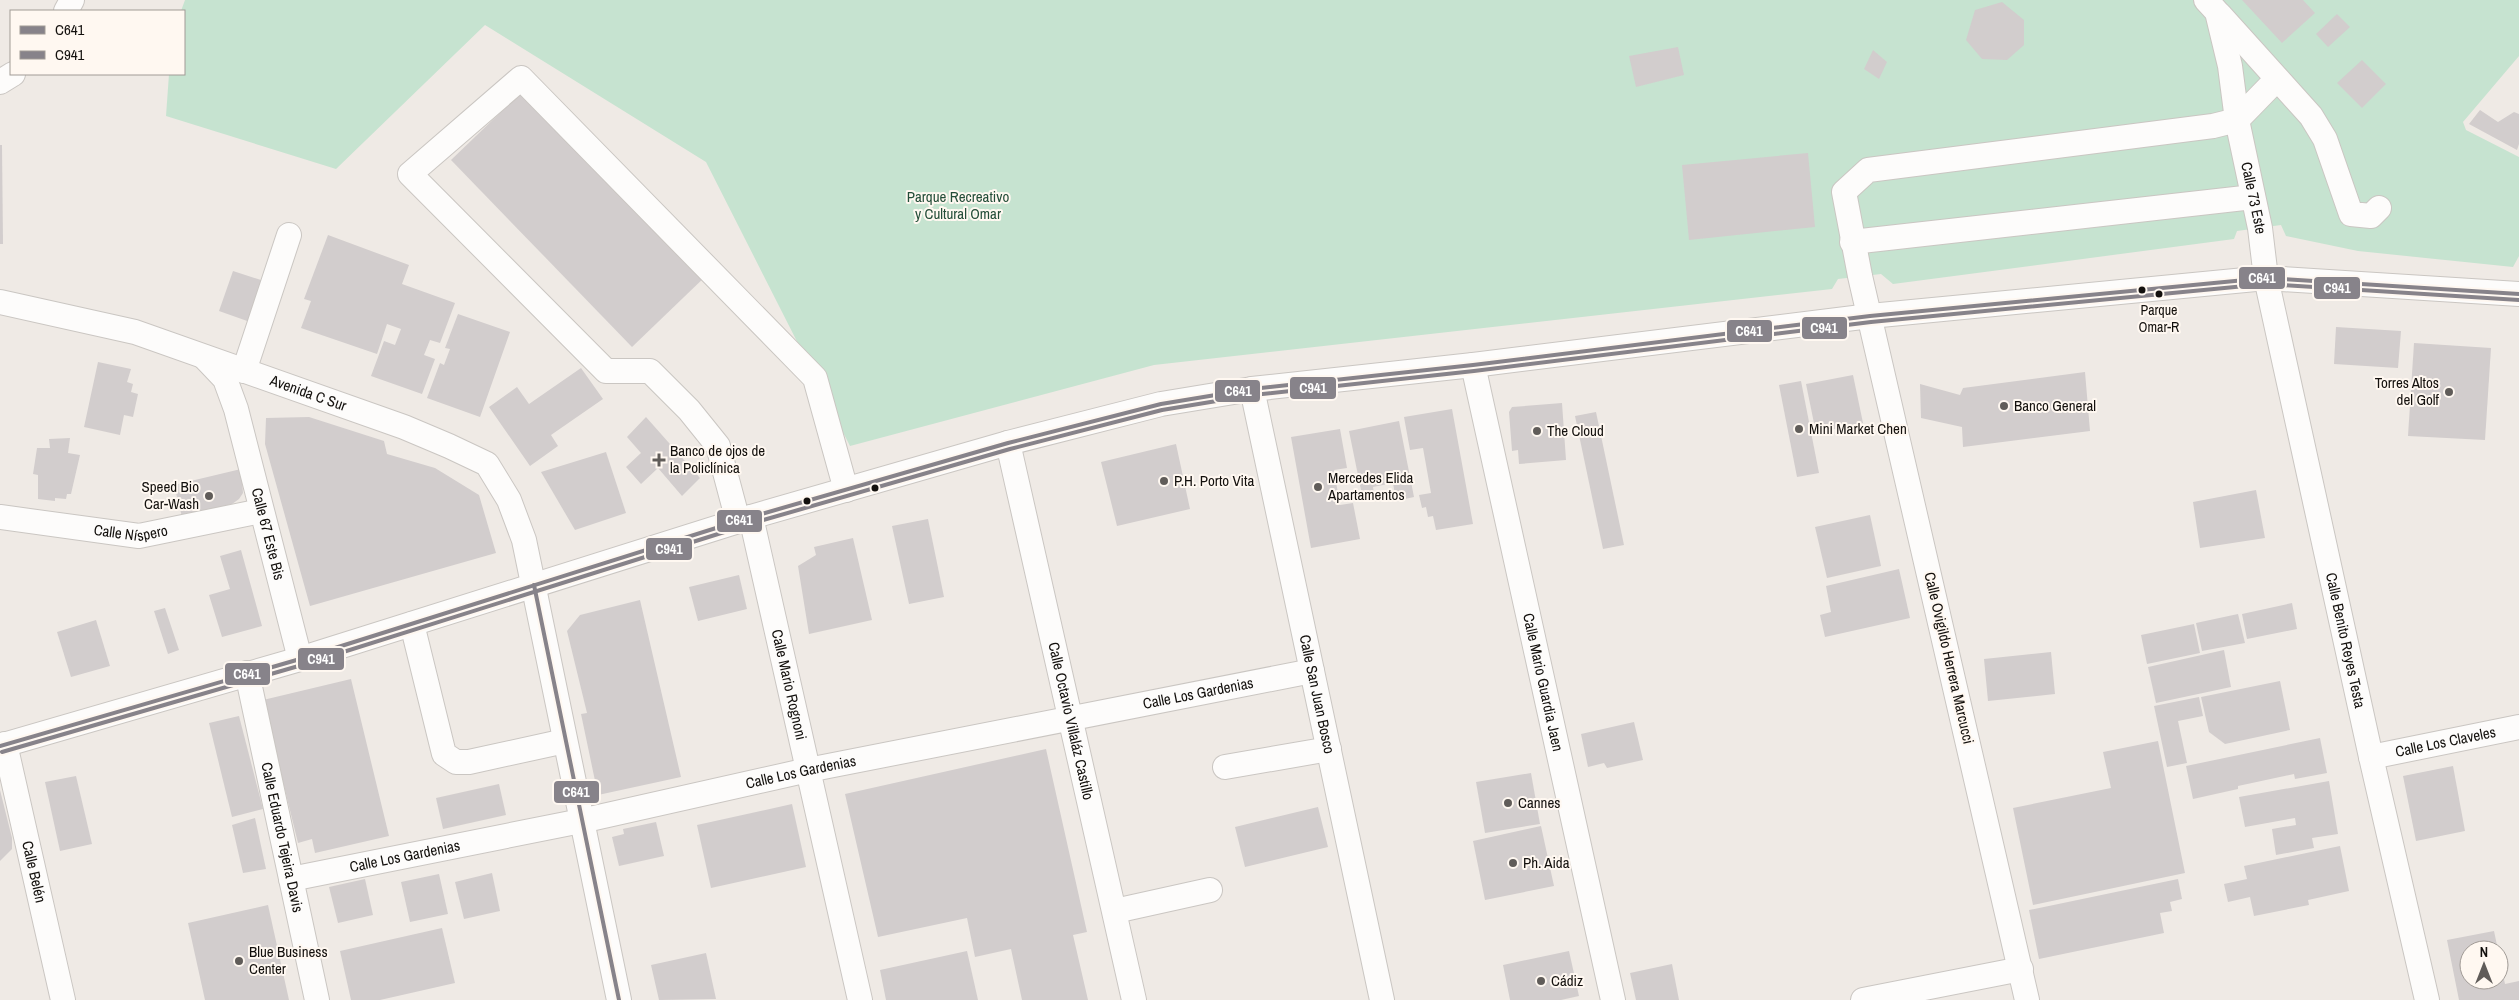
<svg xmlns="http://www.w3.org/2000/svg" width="2519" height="1000" viewBox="0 0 2519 1000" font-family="'Archivo Narrow',sans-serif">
<rect width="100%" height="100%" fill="#efeae5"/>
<!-- green -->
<path fill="#c6e3d0" d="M185 0H2519V56L2463 122 2466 130 2519 157V256L2513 267 2358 251 2286 236 2281 225 2237 231 2234 239 1893 284 1881 274 1838 279 1832 289 1154 365 850 446 706 162 485 25 336 169 166 116 169 74H184V11H181Z"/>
<!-- building -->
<g fill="#d2cdcd">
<path d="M2242 0H2303L2315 13 2282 43Z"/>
<path d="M2002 2 2024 20V45L2007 60 1982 59 1966 40 1975 10Z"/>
<path d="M2337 14 2350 27 2328 47 2316 34Z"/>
<path d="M1678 47 1684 75 1636 87 1629 56Z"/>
<path d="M1873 50 1887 62 1879 79 1864 69Z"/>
<path d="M2362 60 2386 84 2362 108 2337 83Z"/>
<path d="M528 86 709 273 632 347 451 160Z"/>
<path d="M2480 110 2498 122 2514 112 2519 114V144L2517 150 2469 124Z"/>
<path d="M0 145H2L3 244H0Z"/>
<path d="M1808 153 1815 227 1689 240 1682 165Z"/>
<path d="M328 235 409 265 402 284 455 303 440 343 430 340 424 355 435 359 422 394 371 376 384 341 395 345 401 329 387 324 377 354 301 328 311 301 304 299Z"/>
<path d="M233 271 264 281 250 322 219 311Z"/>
<path d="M458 314 510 332 480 417 427 398 440 363 444 365 450 349 445 348Z"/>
<path d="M2336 327 2401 331 2398 368 2334 364Z"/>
<path d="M2414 343 2491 348 2485 440 2408 436Z"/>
<path d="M98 362 131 369 127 382 133 384 131 392 138 394 133 417 124 415 120 435 84 427Z"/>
<path d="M581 368 603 399 551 435 558 446 530 466 489 407 517 387 529 404Z"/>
<path d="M2085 372 2090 431 1963 447 1962 427 1921 418 1920 384 1960 395 1963 388Z"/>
<path d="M1853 375 1863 423 1816 433 1806 384Z"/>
<path d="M1801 381 1819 473 1797 477 1779 385Z"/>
<path d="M1562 403 1566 460 1519 464 1518 450 1512 451 1509 412 1512 407Z"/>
<path d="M1452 409 1473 524 1436 530 1433 516 1428 517 1426 507 1422 508 1419 495 1431 493 1423 448 1410 450 1404 417Z"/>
<path d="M1596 412 1624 545 1603 549 1575 416Z"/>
<path d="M309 417 384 441 387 454 435 468 479 495 496 553 310 606 265 444 266 418Z"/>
<path d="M646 417 700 478 682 496 658 468 641 484 626 467 641 453 627 437Z"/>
<path d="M1399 421 1414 497 1396 501 1393 483 1373 487 1374 493 1362 495 1349 431Z"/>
<path d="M1340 429 1347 468 1334 470 1340 505 1353 503 1360 539 1311 548 1291 437Z"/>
<path d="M70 438 68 453 80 455 71 494H67L66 499 55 498V501L38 499V475L33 474 37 448H50L49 439Z"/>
<path d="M1176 444 1190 509 1117 526 1101 462Z"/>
<path d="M606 452 626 513 575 530 541 472Z"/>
<path d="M241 469 243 493 239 499 232 504 182 517 174 485Z"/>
<path d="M2256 490 2265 538 2200 548 2193 502Z"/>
<path d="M1870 515 1881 566 1827 578 1815 527Z"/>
<path d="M928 519 944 597 909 604 892 526Z"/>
<path d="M853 538 872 620 809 634 798 566 816 555 814 547Z"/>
<path d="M241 550 262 626 222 637 209 595 230 589 220 556Z"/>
<path d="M1899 569 1910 618 1825 637 1820 615 1831 612 1826 586Z"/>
<path d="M739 575 747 609 698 621 689 587Z"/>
<path d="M640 600 681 777 598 795 581 714 587 713 567 631 580 615Z"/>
<path d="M2292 603 2297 629 2247 639 2242 614Z"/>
<path d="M165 608 179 650 168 654 154 611Z"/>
<path d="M2238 614 2245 643 2202 651 2196 623Z"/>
<path d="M96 620 110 666 71 677 57 632Z"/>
<path d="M2194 624 2200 653 2147 664 2141 635Z"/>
<path d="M2224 650 2231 687 2156 703 2148 667Z"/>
<path d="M2051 652 2055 694 1988 701 1984 659Z"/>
<path d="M351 679 389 836 315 853 312 839 298 843 263 700Z"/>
<path d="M2280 681 2290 730 2225 744 2209 732 2201 697Z"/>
<path d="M2199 697 2203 716 2178 721 2187 763 2167 767 2154 706Z"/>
<path d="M239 716 263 809 232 817 209 723Z"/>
<path d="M1634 722 1643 760 1607 768 1604 763 1588 767 1581 734Z"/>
<path d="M2320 738 2327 773 2295 779 2294 774 2238 786V789L2193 799 2186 766Z"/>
<path d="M2158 741 2185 873 2033 905 2013 808 2111 788 2103 752Z"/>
<path d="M1046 749 1087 932 1073 935 1088 1000H1022L1011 949 975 957 967 918 878 937 845 794Z"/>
<path d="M2453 766 2465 831 2416 841 2403 776Z"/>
<path d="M1531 773 1540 824 1485 833 1476 782Z"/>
<path d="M76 776 92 844 60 851 45 782Z"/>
<path d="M2329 781 2338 834 2312 838 2314 848 2276 855 2272 829 2296 825 2295 818 2245 827 2239 797Z"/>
<path d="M499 784 506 815 443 829 436 798Z"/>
<path d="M0 790 12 838V849L0 861Z"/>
<path d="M792 804 806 867 711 888 697 825Z"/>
<path d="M1318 807 1328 847 1245 867 1235 827Z"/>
<path d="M255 818 266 869 243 873 232 825Z"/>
<path d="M656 822 664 856 619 866 612 837 624 834 623 829Z"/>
<path d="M1541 826 1554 886 1485 900 1473 841Z"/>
<path d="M2340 846 2349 891 2308 900 2309 905 2254 916 2250 897 2228 902 2224 884 2247 879 2244 866Z"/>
<path d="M492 873 500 911 464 919 455 882Z"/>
<path d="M439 874 448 914 410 922 401 882Z"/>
<path d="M365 879 373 915 338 923 329 887Z"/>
<path d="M2178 879 2182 899 2170 902 2172 911 2160 913 2164 933 2039 959 2029 910Z"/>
<path d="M268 905 289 1000H205L188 923Z"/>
<path d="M442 928 455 983 380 1000H351L340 951Z"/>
<path d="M2494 931 2498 950H2469V980H2499L2500 961 2505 984 2519 981V1000H2459L2447 940Z"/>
<path d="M967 951 978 1000H886L880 970Z"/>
<path d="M1569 951 1579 996 1561 1000H1510L1503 965Z"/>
<path d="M706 953 716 999 659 1000 651 965Z"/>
<path d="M1672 964 1679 1000H1636L1630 973Z"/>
</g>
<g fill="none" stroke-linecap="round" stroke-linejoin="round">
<defs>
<g id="minor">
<path id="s1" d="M2206 0 2217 12 2230 66 2237 120 2260 228 2266 278 2371 757 2427 1000"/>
<path d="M66 11 72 0"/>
<path d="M2220 15 2311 116 2325 139 2351 214 2371 216 2379 208"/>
<path d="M0 82 13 74"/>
<path d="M1852 242 2253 197"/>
<path id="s2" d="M0 302 135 332 404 427 449 446 487 464 509 500 524 540 619 1000"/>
<path id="s3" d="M205 358 225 379 236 409 300 659"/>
<path id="s4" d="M1473 365 1613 1000"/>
<path d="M244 371 289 235"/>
<path id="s5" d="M1252 389 1382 1000"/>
<path id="s6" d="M1008 443 1134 1000"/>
<path id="s7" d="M0 517 139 536 261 511"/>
<path id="s8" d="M751 517 860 1000"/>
<path d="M738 521 718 446 689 410 650 371H606L410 174 521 78 815 378 846 490"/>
<path d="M412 624 444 754 456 762H469L565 741"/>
<path id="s9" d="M247 673 317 1000"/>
<path id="s10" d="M5 744 63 1000"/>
<path d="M0 746 300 659 751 517 1008 443 1161 404 1252 389 1473 365 1870 316 2266 278 2519 294"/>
<path id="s11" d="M2371 757 2519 727"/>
<path d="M1225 767 1329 749"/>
<path id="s12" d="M291 879 581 821 808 770 1312 671"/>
<path d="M1115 911 1210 890"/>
<path d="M1863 1000 2021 969"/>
<path d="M2027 1000 1860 276 1844 192 1868 170 2213 126 2237 120 2276 80"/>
</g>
</defs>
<!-- minor casing -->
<use href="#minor" stroke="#cac6c2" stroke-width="26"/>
<!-- minor -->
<use href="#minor" stroke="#fdfcfb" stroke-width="24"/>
<defs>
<g id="bus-1">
<path d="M534 585 619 1000"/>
<path d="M0 746 300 659 751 517 1008 443 1161 404 1252 389 1473 365 1870 316 2266 278 2519 294"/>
</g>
<path id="bus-2" d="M2 752 302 665 753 523 1010 449 1162 410 1253 395 1474 371 1871 322 2266 284 2519 300"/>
</defs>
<!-- bus-1 casing -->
<use href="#bus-1" stroke="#fff8f1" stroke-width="8"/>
<!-- bus-2 casing -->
<use href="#bus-2" stroke="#fff8f1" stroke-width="8"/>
<!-- bus-1 -->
<use href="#bus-1" stroke="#87838a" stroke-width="4"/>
<!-- bus-2 -->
<use href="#bus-2" stroke="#87838a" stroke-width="4"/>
</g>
<!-- markers -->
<g fill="#13100d" stroke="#fff8f1" stroke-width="2">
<circle cx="2142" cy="290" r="4.5"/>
<circle cx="2159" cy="294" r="4.5"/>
<circle cx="875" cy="488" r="4.5"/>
<circle cx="807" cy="501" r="4.5"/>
</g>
<g fill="#605c59" stroke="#fff8f1" stroke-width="2">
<circle cx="2449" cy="392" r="5"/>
<circle cx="2004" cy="406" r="5"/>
<circle cx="1799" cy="429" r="5"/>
<circle cx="1537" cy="431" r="5"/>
<path d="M656.5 452.5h5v5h5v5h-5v5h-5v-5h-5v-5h5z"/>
<circle cx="1164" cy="481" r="5"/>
<circle cx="1318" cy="487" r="5"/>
<circle cx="209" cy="496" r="5"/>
<circle cx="1508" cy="803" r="5"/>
<circle cx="1513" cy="863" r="5"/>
<circle cx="239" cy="961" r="5"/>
<circle cx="1541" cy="981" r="5"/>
</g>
<g text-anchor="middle" stroke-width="4" stroke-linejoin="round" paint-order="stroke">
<!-- bus labels -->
<g font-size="14" fill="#13100d" stroke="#fff8f1">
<text x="2159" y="315">Parque<tspan x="2159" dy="17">Omar-R</tspan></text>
</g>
<!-- park labels -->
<g font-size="15" fill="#234d38" stroke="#fff8f1">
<text x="958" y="202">Parque Recreativo<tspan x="958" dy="17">y Cultural Omar</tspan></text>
</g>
<!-- street labels -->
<g font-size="15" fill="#13100d" stroke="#fff8f1">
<text dy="5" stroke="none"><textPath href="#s1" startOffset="206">Calle 73 Este</textPath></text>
<text dy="5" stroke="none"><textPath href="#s2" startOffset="322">Avenida C Sur</textPath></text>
<text dy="5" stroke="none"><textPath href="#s7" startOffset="132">Calle Níspero</textPath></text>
<text dy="5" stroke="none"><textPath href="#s3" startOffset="190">Calle 67 Este Bis</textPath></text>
<text dy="5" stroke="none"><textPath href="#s1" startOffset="658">Calle Benito Reyes Testa</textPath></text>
<text transform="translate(1949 658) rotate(77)" y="5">Calle Ovigildo Herrera Marcucci</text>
<text dy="5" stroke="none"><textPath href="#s4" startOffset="325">Calle Mario Guardia Jaen</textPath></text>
<text dy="5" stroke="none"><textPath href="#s8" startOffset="172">Calle Mario Rognoni</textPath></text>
<text dy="5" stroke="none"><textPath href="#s12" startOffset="926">Calle Los Gardenias</textPath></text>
<text dy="5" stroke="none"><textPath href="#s5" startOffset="312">Calle San Juan Bosco</textPath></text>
<text dy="5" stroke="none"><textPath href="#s6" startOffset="285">Calle Octavio Villaláz Castillo</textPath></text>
<text dy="5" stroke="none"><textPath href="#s11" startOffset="76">Calle Los Claveles</textPath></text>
<text dy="5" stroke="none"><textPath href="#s12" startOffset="521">Calle Los Gardenias</textPath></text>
<text dy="5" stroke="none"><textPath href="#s9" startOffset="168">Calle Eduardo Tejeira Davis</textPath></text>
<text dy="5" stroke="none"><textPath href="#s12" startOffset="116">Calle Los Gardenias</textPath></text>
<text dy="5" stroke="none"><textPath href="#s10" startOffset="131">Calle Belén</textPath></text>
</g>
<!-- poi labels -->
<g font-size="15" fill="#13100d" stroke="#fff8f1" text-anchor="start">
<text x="2439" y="388" text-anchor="end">Torres Altos<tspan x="2439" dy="17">del Golf</tspan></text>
<text x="2014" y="411">Banco General</text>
<text x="1809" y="434">Mini Market Chen</text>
<text x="1547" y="436">The Cloud</text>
<text x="670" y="456">Banco de ojos de<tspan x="670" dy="17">la Policlínica</tspan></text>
<text x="1328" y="483">Mercedes Elida<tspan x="1328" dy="17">Apartamentos</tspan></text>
<text x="1174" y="486">P.H. Porto Vita</text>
<text x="199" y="492" text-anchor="end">Speed Bio<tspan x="199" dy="17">Car-Wash</tspan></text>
<text x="1518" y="808">Cannes</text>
<text x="1523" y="868">Ph. Aida</text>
<text x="249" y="957">Blue Business<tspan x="249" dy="17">Center</tspan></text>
<text x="1551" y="986">Cádiz</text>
</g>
</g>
<g stroke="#fff8f1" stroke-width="2">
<rect x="2238" y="266" width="48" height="24" rx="5" fill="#87838a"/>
<rect x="2313" y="276" width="48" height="24" rx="5" fill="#87838a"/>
<rect x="1801" y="316" width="47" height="24" rx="5" fill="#87838a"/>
<rect x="1726" y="319" width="47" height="24" rx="5" fill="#87838a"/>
<rect x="1289" y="376" width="48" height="24" rx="5" fill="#87838a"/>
<rect x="1214" y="379" width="47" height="24" rx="5" fill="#87838a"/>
<rect x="716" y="509" width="47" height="24" rx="5" fill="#87838a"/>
<rect x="645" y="537" width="48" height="24" rx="5" fill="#87838a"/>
<rect x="297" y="647" width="48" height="24" rx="5" fill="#87838a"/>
<rect x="224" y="662" width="47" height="24" rx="5" fill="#87838a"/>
<rect x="553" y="780" width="47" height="24" rx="5" fill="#87838a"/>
</g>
<g font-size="14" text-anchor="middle" font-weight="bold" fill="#fff">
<text x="2262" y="283">C641</text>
<text x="2337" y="293">C941</text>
<text x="1824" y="333">C941</text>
<text x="1749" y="336">C641</text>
<text x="1313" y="393">C941</text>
<text x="1238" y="396">C641</text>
<text x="739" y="525">C641</text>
<text x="669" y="554">C941</text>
<text x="321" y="664">C941</text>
<text x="247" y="679">C641</text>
<text x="576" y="797">C641</text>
</g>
<!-- legend -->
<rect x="10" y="10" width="175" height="65" fill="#fff8f1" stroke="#a19b96"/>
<rect x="20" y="26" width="25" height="8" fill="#87838a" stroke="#a19b96"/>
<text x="55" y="35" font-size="15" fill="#13100d">C641</text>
<rect x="20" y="51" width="25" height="8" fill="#87838a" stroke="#a19b96"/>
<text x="55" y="60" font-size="15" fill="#13100d">C941</text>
<!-- north arrow -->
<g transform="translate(2484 965)"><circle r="24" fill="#fff8f1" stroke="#a19b96"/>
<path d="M0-4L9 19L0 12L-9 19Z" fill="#605c59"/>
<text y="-8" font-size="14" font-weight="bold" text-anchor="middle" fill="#13100d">N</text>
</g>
</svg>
